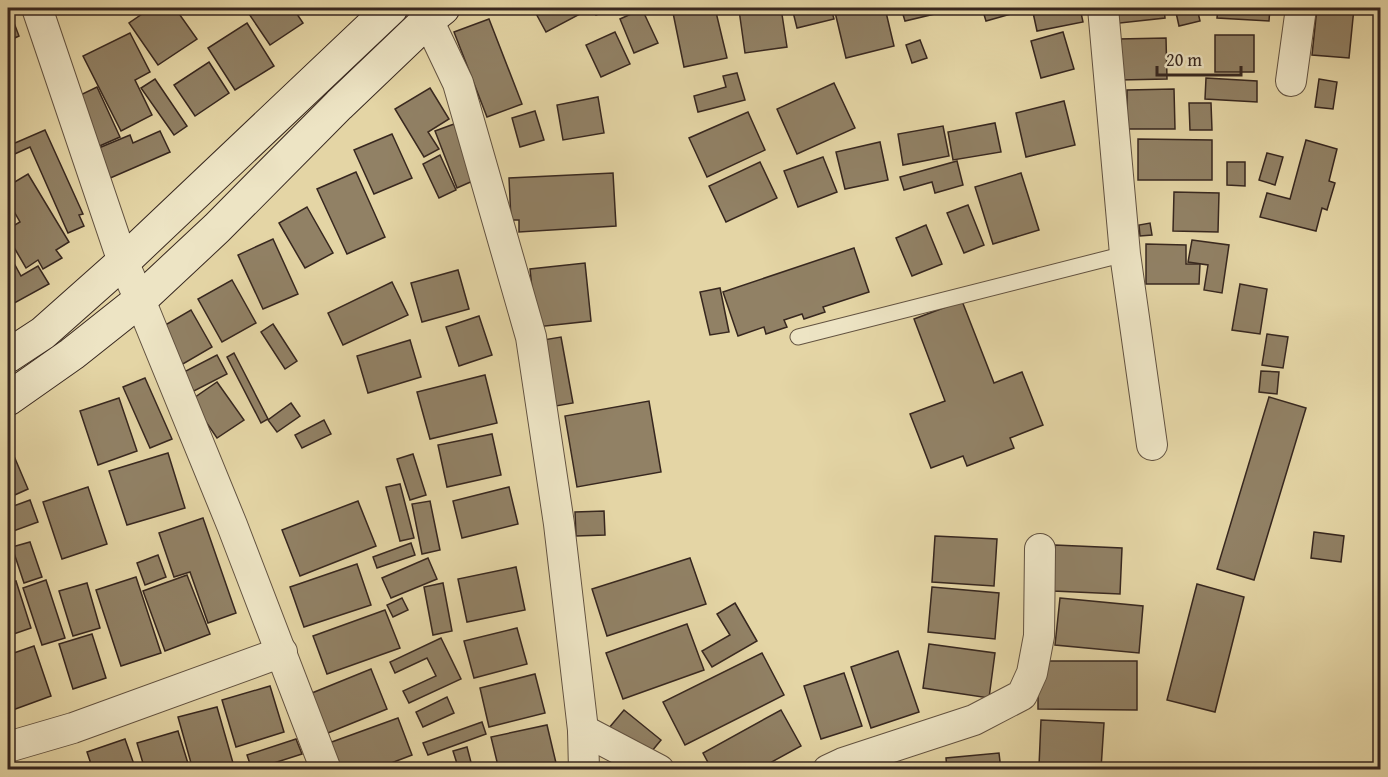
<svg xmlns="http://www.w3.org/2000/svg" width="1388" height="777" viewBox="0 0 1388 777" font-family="'Gentium Book Plus',serif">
<rect width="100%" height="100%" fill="#e4d5a5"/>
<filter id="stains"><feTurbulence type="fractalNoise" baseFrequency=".00333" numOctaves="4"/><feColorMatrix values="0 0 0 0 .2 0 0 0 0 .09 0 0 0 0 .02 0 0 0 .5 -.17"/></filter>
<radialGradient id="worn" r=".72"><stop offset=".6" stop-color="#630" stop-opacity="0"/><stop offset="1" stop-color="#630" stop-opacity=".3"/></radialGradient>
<!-- building -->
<g fill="#918165" stroke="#37271f" stroke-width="1.5">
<path d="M151 8H175L197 39 158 65 129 23Z"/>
<path d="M245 8H293L303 23 270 45Z"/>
<path d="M533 8H580L582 13 546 32Z"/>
<path d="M593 8H613L596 15Z"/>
<path d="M672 8H715L727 58 684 67Z"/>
<path d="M754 8H781L787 47 745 53 739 10Z"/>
<path d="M792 8H831L834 19 797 28Z"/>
<path d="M834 8H885L894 46 846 58Z"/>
<path d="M901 8H960L905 21Z"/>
<path d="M982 8H1024L1025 10 986 21Z"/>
<path d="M1032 8H1080L1083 22 1037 31Z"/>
<path d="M1109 8H1164L1165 18 1111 24Z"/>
<path d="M1175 8H1197L1200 21 1179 26Z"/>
<path d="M1218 8H1270L1269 21 1217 18Z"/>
<path d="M1317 8H1354L1349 58 1312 55Z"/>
<path d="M642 9 658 43 634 53 620 19Z"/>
<path d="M11 15 19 36 8 41V17Z"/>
<path d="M489 19 522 104 487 117 454 32Z"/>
<path d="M247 23 274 66 235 90 208 48Z"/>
<path d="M615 32 630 64 601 77 586 45Z"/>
<path d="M1063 32 1074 69 1041 78 1031 41Z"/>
<path d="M130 33 150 72 135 80 152 115 121 131 83 56Z"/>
<rect x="1215" y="35" width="39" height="37"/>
<path d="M1166 38 1167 79 1119 80 1118 39Z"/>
<path d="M920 40 927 58 912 63 906 45Z"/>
<path d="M209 62 229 93 195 116 174 85Z"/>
<path d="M737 73 745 100 698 112 694 96 726 87 723 76Z"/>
<path d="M1206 78 1257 81V102L1205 99Z"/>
<path d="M155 79 187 126 174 135 141 88Z"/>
<path d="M1319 79 1337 82 1333 109 1315 107Z"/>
<path d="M834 83 855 128 797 154 777 109Z"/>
<path d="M97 87 120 137 95 148 72 99Z"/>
<path d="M430 88 449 119 428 132 439 149 424 157 395 109Z"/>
<path d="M1174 89 1175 129H1127V90Z"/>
<path d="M598 97 604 133 563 140 557 105Z"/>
<path d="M1064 101 1075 145 1026 157 1016 113Z"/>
<path d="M1189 103H1211L1212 130H1190Z"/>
<path d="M535 111 544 140 520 147 512 118Z"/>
<path d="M748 112 765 150 707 177 689 138Z"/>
<path d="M995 123 1001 152 953 160 948 132Z"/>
<path d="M454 124 475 180 457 188 435 131Z"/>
<path d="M943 126 949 156 903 165 898 134Z"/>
<path d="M45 130 83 214 79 215 84 226 68 233 30 147 8 157V146Z"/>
<path d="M160 131 170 152 108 179 94 150 130 135 133 143Z"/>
<path d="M392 134 412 178 374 194 354 150Z"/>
<path d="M1138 139 1212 140V180H1138Z"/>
<path d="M1306 140 1337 149 1329 181 1335 183 1327 210 1322 208 1316 231 1260 217 1267 193 1290 199Z"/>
<path d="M880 142 888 180 845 189 836 152Z"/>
<path d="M1267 153 1283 157 1275 185 1259 180Z"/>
<path d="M440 155 456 190 439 198 423 164Z"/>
<path d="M823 157 837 192 798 207 784 171Z"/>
<path d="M957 161 963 185 935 193 932 182 904 190 900 177Z"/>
<path d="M760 162 777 198 726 222 709 186Z"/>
<path d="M1227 162H1245V186L1227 185Z"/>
<path d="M356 172 385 237 347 254 317 189Z"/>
<path d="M613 173 616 226 519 232V220H511L509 178Z"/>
<path d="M1021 173 1039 230 993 244 975 187Z"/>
<path d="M28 174 69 242 56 250 62 258 43 269 38 260 26 268 8 237V229L20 222 8 201V186Z"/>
<path d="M1174 192 1219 193 1218 232 1173 231Z"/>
<path d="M968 205 984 245 964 253 947 213Z"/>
<path d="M307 207 333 253 305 268 279 223Z"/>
<path d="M1150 223 1152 235 1140 236 1139 225Z"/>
<path d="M926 225 942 264 912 276 896 238Z"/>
<path d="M273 239 298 294 263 309 238 255Z"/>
<path d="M1192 240 1229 245 1222 293 1204 290 1208 265 1188 262Z"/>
<path d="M1146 244 1186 245V264H1200L1199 284H1146Z"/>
<path d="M854 248 869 292 823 307 825 312 804 319 802 314 784 320 787 327 766 334 764 327 738 336 723 292Z"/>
<path d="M9 254 21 276 38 266 49 284 9 306 8 303V255Z"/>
<path d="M585 263 591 321 536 327 530 269Z"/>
<path d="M458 270 469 309 422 322 411 283Z"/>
<path d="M232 280 256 323 222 342 198 299Z"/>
<path d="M392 282 408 315 343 345 328 313Z"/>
<path d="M1240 284 1267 289 1260 334 1232 330Z"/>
<path d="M720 288 729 332 710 335 700 292Z"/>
<path d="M962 301 994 383 1022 372 1043 425 1010 438 1014 448 967 466 963 456 931 468 910 414 945 401 914 319Z"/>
<path d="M191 310 212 347 176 368 155 331Z"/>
<path d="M479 316 492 355 459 366 446 327Z"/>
<path d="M273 324 297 361 285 369 261 332Z"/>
<path d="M1267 334 1288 337 1283 368 1262 365Z"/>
<path d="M561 337 573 403 556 406 543 340Z"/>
<path d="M410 340 421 377 368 393 357 356Z"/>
<path d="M234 353 268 419 261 423 227 357Z"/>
<path d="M217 355 227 374 190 393 180 374Z"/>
<path d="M1261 371 1279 372 1277 394 1259 392Z"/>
<path d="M485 375 497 423 430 439 417 392Z"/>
<path d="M145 378 172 439 150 448 123 387Z"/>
<path d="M217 382 244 420 217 438 191 400Z"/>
<path d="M1269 397 1306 408 1254 580 1217 569Z"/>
<path d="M119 398 137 451 98 465 80 411Z"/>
<path d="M649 401 661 472 577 487 565 416Z"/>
<path d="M291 403 300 416 277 432 268 420Z"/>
<path d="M324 420 331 434 302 448 295 435Z"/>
<path d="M492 434 501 475 447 487 438 445Z"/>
<path d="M11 449 28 489 8 498V451Z"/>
<path d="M168 453 185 508 127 525 109 471Z"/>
<path d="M413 454 426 495 410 500 397 459Z"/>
<path d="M400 484 414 538 400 541 386 487Z"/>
<path d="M88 487 107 544 62 559 43 502Z"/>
<path d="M509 487 518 524 462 538 453 501Z"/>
<path d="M30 500 38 522 8 533V508Z"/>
<path d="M358 501 376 546 300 576 282 530Z"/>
<path d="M430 501 440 550 422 554 412 504Z"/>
<path d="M604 511 605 535 576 536 575 512Z"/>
<path d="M203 518 236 613 208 623 190 572 174 577 159 533Z"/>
<path d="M1314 532 1344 536 1341 562 1311 558Z"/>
<path d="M935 536 997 539 994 586 932 582Z"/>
<path d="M30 542 42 577 24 583 12 547Z"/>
<path d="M411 543 415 555 377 568 373 557Z"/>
<path d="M1055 545 1122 548 1120 594 1053 591Z"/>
<path d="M158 555 166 577 145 585 137 563Z"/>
<path d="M428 558 437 579 391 598 382 578Z"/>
<path d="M690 558 706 604 607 636 592 589Z"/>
<path d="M357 564 371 605 304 627 290 587Z"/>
<path d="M516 567 525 610 467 622 458 579Z"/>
<path d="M187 575 210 634 165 651 143 591Z"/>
<path d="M136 577 161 653 121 666 96 590Z"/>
<path d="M46 580 65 638 42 645 23 588Z"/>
<path d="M16 581 31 628 8 636V583Z"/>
<path d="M87 583 100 628 73 636 59 591Z"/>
<path d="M443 583 452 631 433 635 424 587Z"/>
<path d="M1197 584 1244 597 1215 712 1167 700Z"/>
<path d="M932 587 999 593 995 639 928 632Z"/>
<path d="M402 598 408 610 393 617 387 605Z"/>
<path d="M1060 598 1143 606 1139 653 1055 645Z"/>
<path d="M735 603 757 641 712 667 702 651 730 635 717 614Z"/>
<path d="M385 610 400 648 327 674 313 636Z"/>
<path d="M687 624 704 670 623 699 606 653Z"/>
<path d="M517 628 527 664 474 678 464 641Z"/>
<path d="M92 634 106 678 73 689 59 644Z"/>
<path d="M441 638 461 679 409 703 403 691 436 676 427 658 395 673 390 662Z"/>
<path d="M929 644 995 653 989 698 923 688Z"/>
<path d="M34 646 51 696 10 711 8 704V655Z"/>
<path d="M898 651 919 712 871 728 851 667Z"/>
<path d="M762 653 784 695 685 745 663 702Z"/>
<path d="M1038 661H1137V710L1038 709Z"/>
<path d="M371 669 387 709 323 735 307 695Z"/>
<path d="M844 673 862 726 821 739 804 686Z"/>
<path d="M535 674 545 713 489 727 480 688Z"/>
<path d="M270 686 284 732 236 747 222 700Z"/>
<path d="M447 697 454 713 423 727 416 712Z"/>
<path d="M217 707 233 763 208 770H193L178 717Z"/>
<path d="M624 710 661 740 647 757 609 728Z"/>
<path d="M781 710 801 746 757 770H712L703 753Z"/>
<path d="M398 718 412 755 373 770H340L329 743Z"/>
<path d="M1041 720 1104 723 1101 769 1039 766Z"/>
<path d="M482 722 486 734 428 755 423 743Z"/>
<path d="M547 725 556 763 528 770H499L491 737Z"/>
<path d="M178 731 190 770H145L137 743Z"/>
<path d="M125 739 136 770H93L87 752Z"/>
<path d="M296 739 302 754 252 770 247 755Z"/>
<path d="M467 747 473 770H459L453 751Z"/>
<path d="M999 753 1001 770H947L946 758Z"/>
</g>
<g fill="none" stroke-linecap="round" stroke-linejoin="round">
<defs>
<path id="service" d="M798 337 1125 254"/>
<g id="minor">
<path d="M37 8 123 262 140 300 232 525 326 770"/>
<path d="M1103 8 1125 254 1152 445"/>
<path d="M428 20 458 83 531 337 559 524 583 730 584 770"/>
<path d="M1291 81 1301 8"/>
<path d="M583 730 659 770"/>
<path d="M8 747 73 728 282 652"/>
<path d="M828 770 843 763 974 720 1022 695 1032 673 1039 636 1040 549"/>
</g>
<g id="secondary">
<path d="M8 356 43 333 123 262 391 8"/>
<path d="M8 399 72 354 140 300 217 228 339 105 428 20 443 8"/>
</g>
</defs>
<!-- service casing -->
<use href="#service" stroke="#625240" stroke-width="17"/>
<!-- minor casing -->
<use href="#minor" stroke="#625240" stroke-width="32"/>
<!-- secondary casing -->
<use href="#secondary" stroke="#37271f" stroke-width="35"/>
<!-- service -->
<use href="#service" stroke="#ede4c4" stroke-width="15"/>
<!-- minor -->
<use href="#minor" stroke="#ede4c4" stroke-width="30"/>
<!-- secondary -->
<use href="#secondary" stroke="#ede4c4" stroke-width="33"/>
</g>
<!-- margin -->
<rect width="1388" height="777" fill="none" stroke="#e4d5a5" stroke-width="30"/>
<rect x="9" y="9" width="1370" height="759" fill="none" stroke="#37271f" stroke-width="3"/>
<rect x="15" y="15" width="1358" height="747" fill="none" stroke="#37271f" stroke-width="1.5"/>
<!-- scale -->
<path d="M1157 66v9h84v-9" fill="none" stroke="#37271f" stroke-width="3"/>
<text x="1166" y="66" font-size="18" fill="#37271f" stroke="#ede4c4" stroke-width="4.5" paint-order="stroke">20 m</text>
<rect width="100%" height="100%" filter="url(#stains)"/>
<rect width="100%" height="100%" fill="url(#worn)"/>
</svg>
